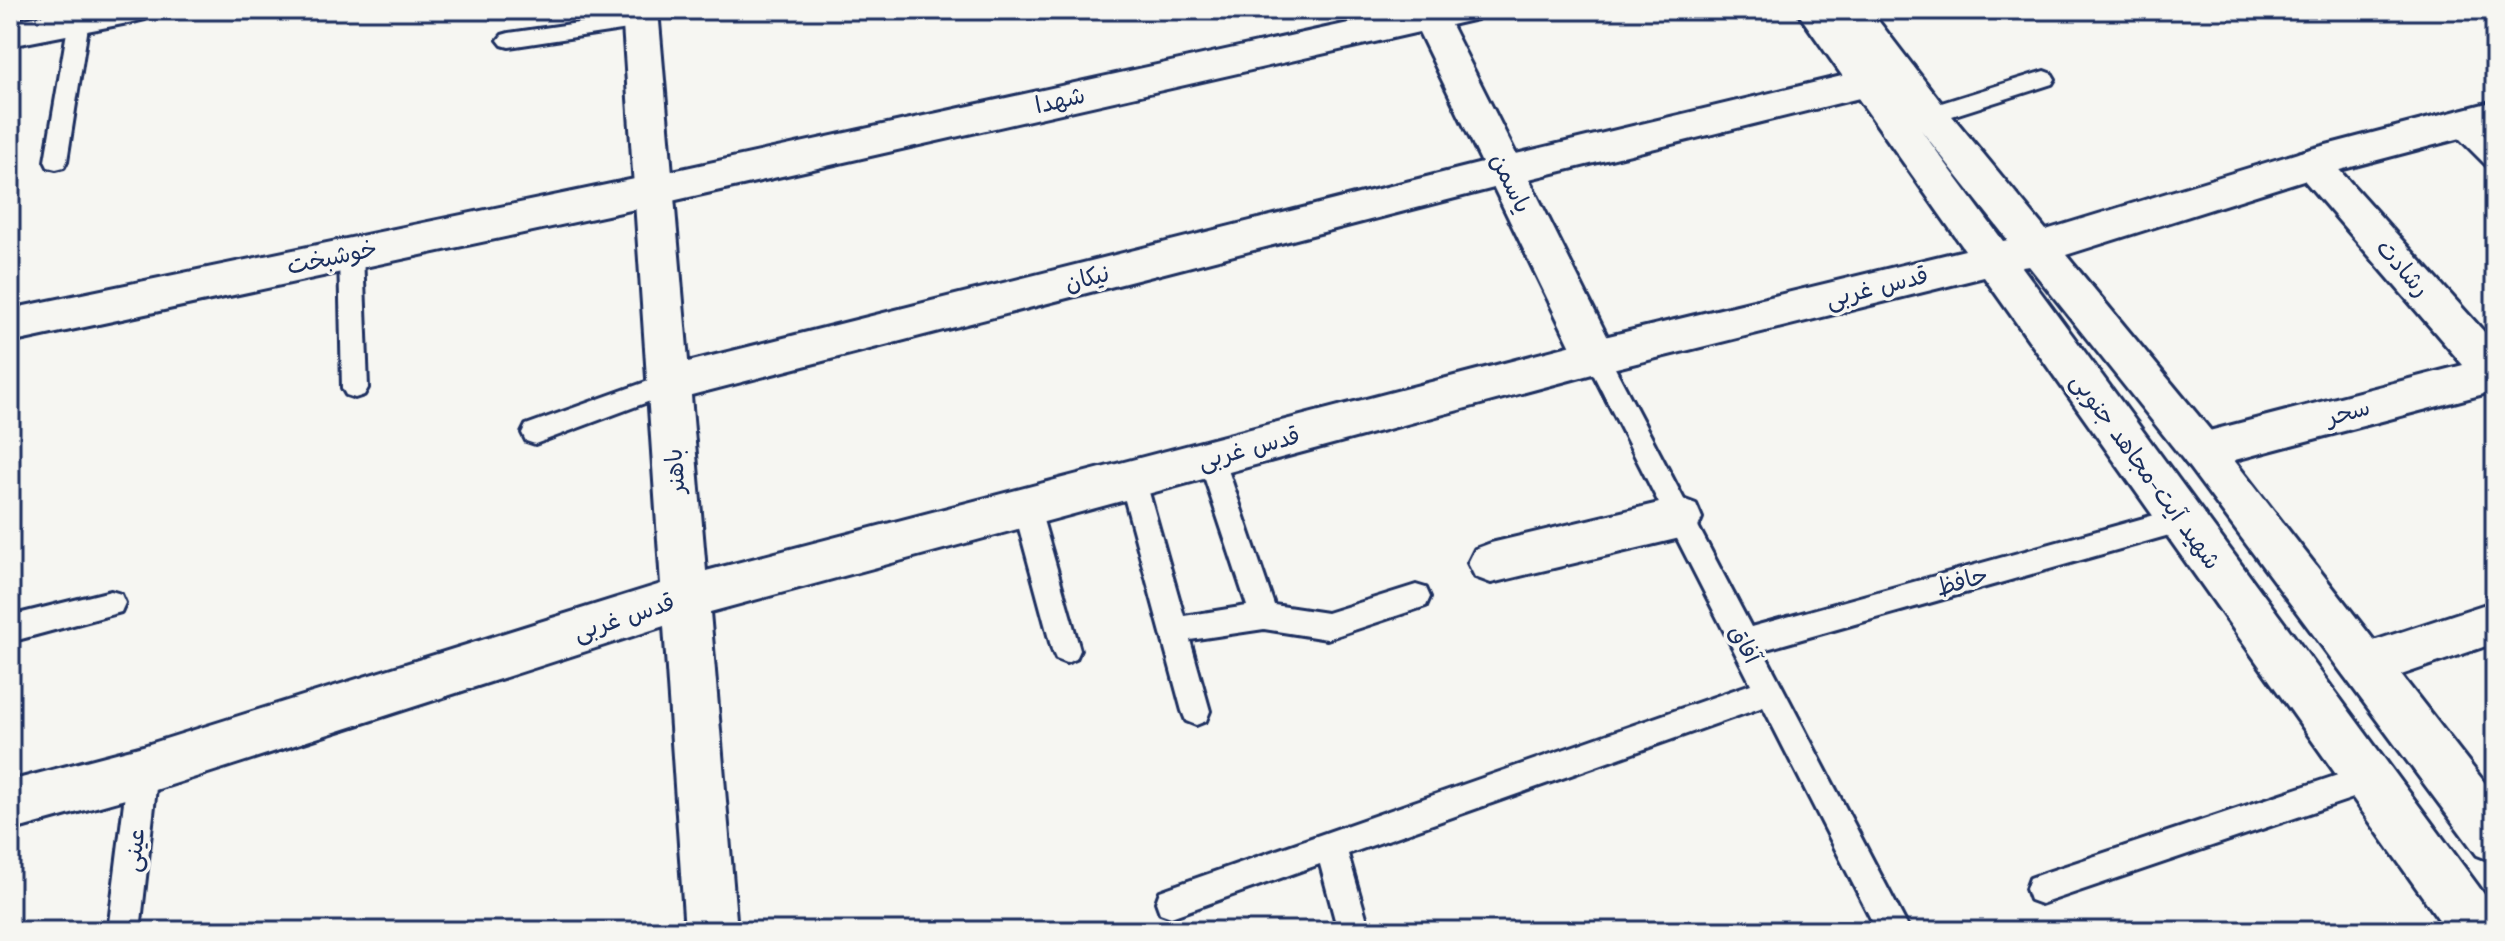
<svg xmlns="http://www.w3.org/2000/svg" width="2505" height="941" viewBox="0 0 2505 941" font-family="'Comic Neue','Playpen Sans Arabic',sans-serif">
<rect width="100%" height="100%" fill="#f6f6f2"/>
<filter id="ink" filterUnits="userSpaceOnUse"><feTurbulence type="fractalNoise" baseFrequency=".0125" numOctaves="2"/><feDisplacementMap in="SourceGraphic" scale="16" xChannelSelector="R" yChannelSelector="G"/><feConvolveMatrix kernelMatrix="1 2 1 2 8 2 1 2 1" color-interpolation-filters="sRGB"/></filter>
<g filter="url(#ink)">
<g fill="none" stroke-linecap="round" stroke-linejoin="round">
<defs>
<g id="lane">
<path d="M79 13 86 15 89 20 67 161 64 167 56 169 48 167 45 161 69 20 72 15Z"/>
<path d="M641 14 648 16 651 21 648 26 509 47 502 45 498 40 502 35 509 33Z"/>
<path d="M2044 71 2052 74 2055 79 2052 84 1930 123 1922 121 1919 115 1922 109Z"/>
<path d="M2459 116 2467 118 2495 146V168L2487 166 2451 130 2448 124 2451 118Z"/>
<path d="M351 244 359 247 363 253 368 388 364 395 355 398 346 395 342 388 339 253 343 247Z"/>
<path d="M1596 346 1605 349 1751 627 2180 508 2189 512 2193 520 2189 528 2180 532 1763 650 1910 931H1877L1763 707 1348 854 1370 931H1338L1320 864 1171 917 1160 913 1156 902 1160 891 1171 887 1751 684 1584 356 1587 349Z"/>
<path d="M668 374 677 377 681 384 677 391 535 444 526 441 522 433 526 425Z"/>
<path d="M1211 447 1220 450 1224 458 1274 605 1327 613 1416 585 1426 588 1430 597 1426 606 1327 639 1264 629 1190 640 1210 711 1206 721 1196 725 1186 721 1182 711 1119 478 1123 470 1132 467 1141 470 1145 478 1184 616 1247 606 1198 458 1202 450Z"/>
<path d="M1026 495 1035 498 1039 506 1080 650 1076 659 1066 663 1056 659 1052 650 1013 506 1017 498Z"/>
<path d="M111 591 121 594 125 603 121 612 10 642V616Z"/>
<path d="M143 756 153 760 158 770 140 931H108L128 770 133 760Z"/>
<path d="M2368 765 2378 769 2383 779 2378 789 2368 793 2041 904 2030 900 2026 889 2030 878 2041 874Z"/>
</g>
<g id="street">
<path d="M1408 10H1483L1477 19 1451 25 1516 154 1900 62 1913 66 1918 75 1913 84 1900 88 1529 179 1617 356 1611 368 1596 373 1581 368 1494 188 668 401 653 396 647 384 653 372 668 367 1482 163 1419 32 654 205 10 343V309L654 175Z"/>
<path d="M2311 149 2324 153 2495 344V391L2201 469 2186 463 2179 450 2186 437 2463 365 2298 173 2292 163 2298 153Z"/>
<path d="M1680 498 1696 504 1702 518 1696 532 1680 538 1491 583 1475 577 1468 563 1475 549 1491 543Z"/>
<path d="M2495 601V643L2366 687 2349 681 2342 665 2349 649Z"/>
</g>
<g id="secondary">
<path d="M70 10H151L145 19 133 22 10 46V22Z"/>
<path d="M622 10H658L706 571 1596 339 1965 250 1796 10H1833L1836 15 1833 10H1870L1943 105 2046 230 2311 149 2495 101V129L2313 177 2066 255 2216 437 2495 796V862L2477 855 2186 463 2029 266 2022 267 2495 909V931H2447L1984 277 1596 373 710 612 737 931H685L664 626 143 794 10 831V781L143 746 661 584ZM1921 130 2008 240 2003 241Z"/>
</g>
</defs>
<!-- lane casing -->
<use href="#lane" stroke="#1b2f5e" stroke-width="6"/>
<!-- street casing -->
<use href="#street" stroke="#1b2f5e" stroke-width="6"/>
<!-- secondary casing -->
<use href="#secondary" stroke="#1b2f5e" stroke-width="6"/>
<!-- lane -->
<use href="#lane" fill="#f6f6f2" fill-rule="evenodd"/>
<!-- street -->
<use href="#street" fill="#f6f6f2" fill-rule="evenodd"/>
<!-- secondary -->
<use href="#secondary" fill="#f6f6f2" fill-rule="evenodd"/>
</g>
</g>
<g text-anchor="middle" stroke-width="7" stroke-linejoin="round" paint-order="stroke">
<!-- street labels -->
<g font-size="24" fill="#1b2f5e" stroke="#f6f6f2">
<text transform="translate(1060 100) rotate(-13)" y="8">شهدا</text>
<text transform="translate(1511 183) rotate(64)" y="8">یاسمن</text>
<text transform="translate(332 257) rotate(-12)" y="8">خوشبخت</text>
<text transform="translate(2403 268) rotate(49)" y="8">رشادت</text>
<text transform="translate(1087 278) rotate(-14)" y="8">نیکان</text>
<text transform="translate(1877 287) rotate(-14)" y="8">قدس غربی</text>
<text transform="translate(2348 412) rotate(-15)" y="8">سحر</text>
<text transform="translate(1249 448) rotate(-15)" y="8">قدس غربی</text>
<text transform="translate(675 471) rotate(-94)" y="8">باهنر</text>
<text transform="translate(2146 471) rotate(54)" y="8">شهید آیت-مجاهد جنوبی</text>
<text transform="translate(1962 581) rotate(-16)" y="8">حافظ</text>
<text transform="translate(624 617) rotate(-18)" y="8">قدس غربی</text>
<text transform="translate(1745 644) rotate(63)" y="8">آفاق</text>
<text transform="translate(134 850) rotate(-83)" y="8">عینی</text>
</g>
</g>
<!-- margin -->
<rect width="2505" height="941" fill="none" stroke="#f6f6f2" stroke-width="40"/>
<rect x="20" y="20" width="2465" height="901" fill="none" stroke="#1b2f5e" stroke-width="3" filter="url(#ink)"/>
</svg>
